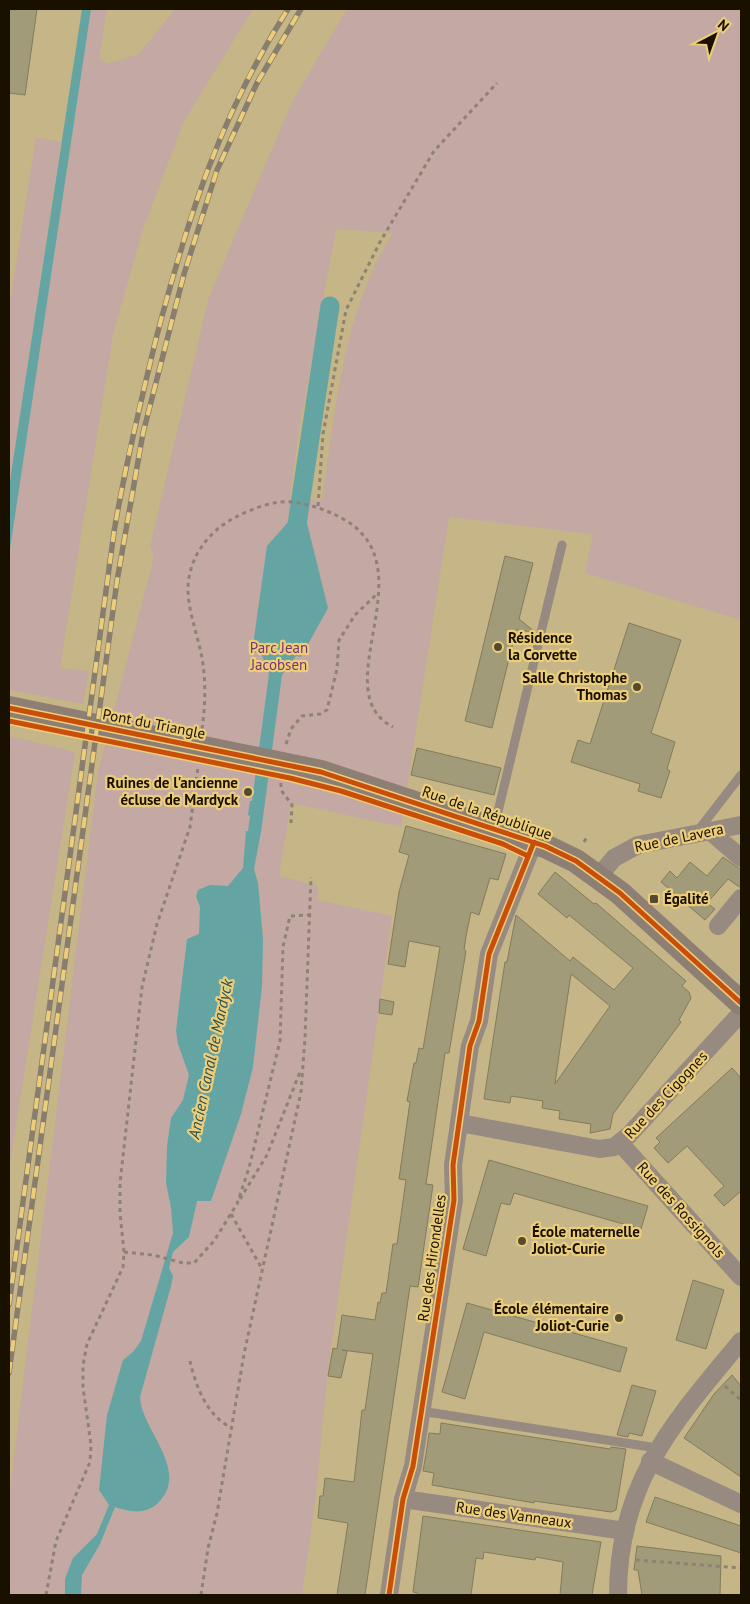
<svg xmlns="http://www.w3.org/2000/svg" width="750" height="1604" viewBox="0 0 750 1604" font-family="'PT Sans',sans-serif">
<rect width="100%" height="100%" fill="#c5b587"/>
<!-- green -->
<g fill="#c3a8a4" fill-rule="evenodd">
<path d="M91 9H107L99 58 108 64 139 54 175 9H253L184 121 143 229 113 335 60 668 89 671 83 704 9 690V549Z"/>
<path d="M347 9H741V620L585 573 593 534 449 517 401 827 291 803 279 876 318 886 317 900 392 916 327 1377 316 1495 302 1595H9V1498L98 772 154 557 150 546 209 297 292 102ZM336 229 393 233C342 313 336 409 322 500L290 498 299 429Z"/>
<path d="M36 137 61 142 9 487V309Z"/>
<path d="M9 736 75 752 9 1170Z"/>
</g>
<!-- water -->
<g fill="#64a5a3">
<path d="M82 9H91L10 549 9 487Z"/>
<path d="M297 506 303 507 328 608 301 657 296 656 282 675 261 832 254 869 258 883 263 939 262 986 253 1067 241 1114 211 1201H197L189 1237 173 1252 169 1268 173 1276 171 1286 140 1397C141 1430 191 1470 158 1503 146 1515 129 1512 115 1507L100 1544 82 1575 81 1595H65V1579L73 1558 97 1534 109 1505 99 1490 107 1415 123 1360 133 1352 141 1341 173 1233 171 1208 166 1183 167 1146 171 1118 183 1100 189 1075 178 1044 176 1031 187 939 199 934 200 907 196 896 198 890 210 885 228 886 243 868 246 831H248L250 816 248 815 250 801H252L269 674 261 653 252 652 267 546 297 512Z"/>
</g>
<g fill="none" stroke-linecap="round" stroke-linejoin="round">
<!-- canal -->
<path stroke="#64a5a3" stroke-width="19" d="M296 531 330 306"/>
</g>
<!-- building -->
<g fill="#a29b79" stroke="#837c5a" fill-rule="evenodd">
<path d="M9 9H37L25 95 9 93Z"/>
<path d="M505 556 533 563 519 619 535 632 516 630 492 728 465 721Z"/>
<path d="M629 623 681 640 651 733 675 742 667 769 670 771 661 798 638 791 640 784 571 762 578 740 590 744Z"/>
<path d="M417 748 501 768 494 795 411 775Z"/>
<path d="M406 826 506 854 498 880 490 878 479 915 471 912 466 936 464 950 466 951 449 1053H445L426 1184 433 1185 418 1287 410 1286 365 1595H337L348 1523 318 1518 320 1496H323L325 1478 354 1482 362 1410H365L373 1354 342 1350 347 1351 341 1378 328 1376 333 1348 337 1349 342 1315 375 1320 378 1302 380 1303 382 1293H386L393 1244H397L406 1180 399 1179 410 1102 407 1101 414 1063H416L419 1048 423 1049 440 947 409 941 405 967 388 964 399 892 409 855 399 852Z"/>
<path d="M723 857 741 870V888L728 879 707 903 715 909 705 920 661 882 670 871 677 878 690 862 707 876Z"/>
<path d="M555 872 594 904 596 903 686 981 682 986 689 992 691 998 679 1020 681 1022 613 1114 610 1129 590 1133 591 1124 559 1119 560 1111 542 1108 543 1101 511 1096 510 1103 484 1099 505 962H507L516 915 570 961 573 957 614 990 633 968 569 915 567 918 538 894ZM571 974 610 1006 555 1084 561 1041Z"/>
<path d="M380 999 394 1002 392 1015 379 1013Z"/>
<path d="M732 1068 741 1078V1191L724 1206 714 1195 724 1186 687 1146 668 1163 654 1148 660 1142 656 1138Z"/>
<path d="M489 1160 648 1206 641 1229 514 1193 510 1205 501 1203 486 1256 463 1249Z"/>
<path d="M693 1280 724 1290 706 1349 676 1340Z"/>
<path d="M467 1303 627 1348 620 1372 484 1332 465 1399 442 1392Z"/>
<path d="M732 1375 741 1386V1477L684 1438 714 1394Z"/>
<path d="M632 1385 656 1391 642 1436 629 1433 628 1437 617 1435Z"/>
<path d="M441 1423 610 1449 611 1447 626 1449 616 1510 611 1512 534 1501V1503L432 1485 434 1473 423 1471 427 1448 429 1433 440 1434Z"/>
<path d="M655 1497 741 1526V1553L646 1522Z"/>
<path d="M423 1516 601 1542 592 1595H560L563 1562 536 1557 535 1560 484 1552 483 1559 476 1558 471 1595H418V1593L413 1592Z"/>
<path d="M637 1546 721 1556 720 1595H642L638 1570H634Z"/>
</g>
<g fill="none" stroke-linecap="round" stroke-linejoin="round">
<!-- path -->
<g stroke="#8e8273" stroke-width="3" stroke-dasharray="4 4" stroke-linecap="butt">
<path d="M318 506 323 434 346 310 380 242 434 151 497 83"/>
<path d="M202 729C205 708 206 685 203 664 200 643 192 623 189 602 183 566 204 534 234 518 251 509 274 500 292 502 313 505 327 510 345 520 428 569 323 691 393 727"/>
<path d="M286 744 291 729 302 716 320 714 327 710 337 669 339 640 355 615 377 594"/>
<path d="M281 783V790L292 805 291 823"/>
<path d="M584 842 588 835"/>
<path d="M240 1199 267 1155 300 1072"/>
<path d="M231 1214 261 1267"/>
<path d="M124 1252 153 1255 183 1263H194L214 1241 237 1204 249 1168 280 1041 283 947 290 916 308 915"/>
<path d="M190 1361C195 1384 207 1417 231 1427"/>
<path d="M725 1386 741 1400"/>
<path d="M636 1560 741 1568"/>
<path d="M46 1595 56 1541 90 1462 91 1445 83 1387V1365L87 1344 123 1267 124 1252 120 1213V1183L142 987 157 924 190 827 198 767"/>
<path d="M201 1595 208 1548 217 1513 244 1354 301 1092 305 1038 311 877"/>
</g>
<!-- lane -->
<g stroke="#978a81" stroke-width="9">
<path d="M494 828 562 545"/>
<path d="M697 832 741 775"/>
<path d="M421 1411 657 1448"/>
</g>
<!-- street -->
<g stroke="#978a81" stroke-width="18">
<path d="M711 832 741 858"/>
<path d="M599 876 614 858 638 845 741 825"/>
<path d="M718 926 741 898"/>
<path d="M460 1123 599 1149 614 1147 629 1135 741 1013"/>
<path d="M620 1143 741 1277"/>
<path d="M650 1461 741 1504"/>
<path d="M403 1499 625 1531"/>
<path d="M389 1595 403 1499 413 1466 454 1200 453 1165 470 1046 479 1021 489 954 534 842"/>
<path d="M618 1595C618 1482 674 1422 741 1341"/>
</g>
<!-- secondary -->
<path stroke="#8e7f75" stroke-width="24" d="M9 708 321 772 545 846 576 861 620 893 741 1003"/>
<defs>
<g id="rail">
<path d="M9 1305 114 532C125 466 141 400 157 335 189 214 220 116 288 9"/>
<path d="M9 1373 117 581 143 433 184 274 217 170 257 83 301 9"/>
</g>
</defs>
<!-- rail casing -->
<use href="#rail" stroke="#897e6d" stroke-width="5.5"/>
<!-- rail -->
<use href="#rail" stroke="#ecce7a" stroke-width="4" stroke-dasharray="11" stroke-linecap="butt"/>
<defs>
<g id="cycleway">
<path d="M9 708 321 772 545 846 576 861 620 893 741 1003"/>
<path d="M9 721 290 778 341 791 503 844 528 856"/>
<path d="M389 1595 403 1499 413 1466 454 1200 453 1165 470 1046 479 1021 489 954 534 842"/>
</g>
</defs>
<!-- cycleway casing -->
<use href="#cycleway" stroke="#ecce7a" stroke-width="8"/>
<!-- cycleway -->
<use href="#cycleway" stroke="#c94e0a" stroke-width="5"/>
</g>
<!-- markers -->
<g fill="#554a2f" stroke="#ecce7a" stroke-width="2">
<circle cx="498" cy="647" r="5"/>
<circle cx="637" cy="687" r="5"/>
<circle cx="248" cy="792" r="5"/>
<rect x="649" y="894" width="10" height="10" rx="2.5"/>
<circle cx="522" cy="1241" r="5"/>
<circle cx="619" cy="1318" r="5"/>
</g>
<g text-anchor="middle" stroke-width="4.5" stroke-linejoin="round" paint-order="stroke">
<!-- poi labels -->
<g font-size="15" font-weight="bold" fill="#191000" stroke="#ecce7a" text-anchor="start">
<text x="508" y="643">Résidence<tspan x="508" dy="17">la Corvette</tspan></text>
<text x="627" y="683" text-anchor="end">Salle Christophe<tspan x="627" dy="17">Thomas</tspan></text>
<text x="238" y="788" text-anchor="end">Ruines de l'ancienne<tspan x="238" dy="17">écluse de Mardyck</tspan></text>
<text x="664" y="904">Égalité</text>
<text x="532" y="1237">École maternelle<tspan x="532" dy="17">Joliot-Curie</tspan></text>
<text x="609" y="1314" text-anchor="end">École élémentaire<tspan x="609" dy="17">Joliot-Curie</tspan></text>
</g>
<!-- park labels -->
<g font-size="15" fill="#783573" stroke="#ecce7a">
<text x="279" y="653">Parc Jean<tspan x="279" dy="17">Jacobsen</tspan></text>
</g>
<!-- street labels -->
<g font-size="15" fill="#191000" stroke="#ecce7a">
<text transform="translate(154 724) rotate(11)" y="5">Pont du Triangle</text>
<text transform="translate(487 813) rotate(19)" y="5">Rue de la République</text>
<text transform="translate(679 838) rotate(-12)" y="5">Rue de Lavera</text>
<text transform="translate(666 1095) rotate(-47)" y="5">Rue des Cigognes</text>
<text transform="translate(681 1210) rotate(48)" y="5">Rue des Rossignols</text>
<text transform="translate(432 1258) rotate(-82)" y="5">Rue des Hirondelles</text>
<text transform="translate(514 1515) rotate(8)" y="5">Rue des Vanneaux</text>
</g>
<!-- water labels -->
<g font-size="16" font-style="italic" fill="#244f57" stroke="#ecce7a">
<text transform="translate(210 1059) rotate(-78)" y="6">Ancien Canal de Mardyck</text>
</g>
</g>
<!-- border -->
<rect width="750" height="1604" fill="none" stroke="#191000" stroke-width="20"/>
<!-- north arrow -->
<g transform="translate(715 35) rotate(41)" stroke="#ecce7a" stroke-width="4" paint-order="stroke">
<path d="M0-4L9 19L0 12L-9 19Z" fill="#191000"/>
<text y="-8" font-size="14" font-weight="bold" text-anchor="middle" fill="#191000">N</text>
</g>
</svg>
